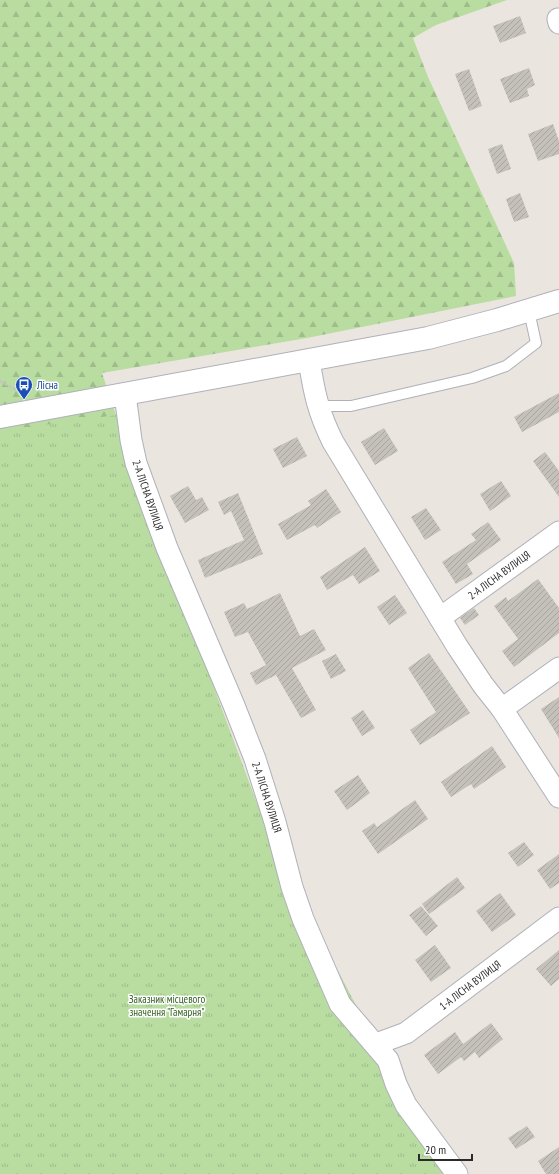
<svg xmlns="http://www.w3.org/2000/svg" width="559" height="1174" viewBox="0 0 559 1174" font-family="'PT Sans Narrow',sans-serif">
<defs>
<pattern id="forest-firs" width="22" height="20" patternUnits="userSpaceOnUse"><rect width="22" height="20" fill="#b9dca1"/><path d="M5 1l3.5 6h-7zM16 11l3.5 6h-7z" fill="#9fbd8b"/></pattern>
<pattern id="park-tufts" width="24" height="20" patternUnits="userSpaceOnUse"><rect width="24" height="20" fill="#b9dca1"/><path d="M3 7l-1-3M5 7V3M7 7l1-3M15 17l-1-3M17 17v-4M19 17l1-3" fill="none" stroke="#9fbd8b"/></pattern>
<pattern id="building-hatch" width="6" height="6" patternUnits="userSpaceOnUse"><rect width="6" height="6" fill="#c4c0ba"/><path d="M-1 1l2-2M0 6l6-6M5 7l2-2" fill="none" stroke="#a9a5a0"/></pattern>
</defs>
<rect width="100%" height="100%" fill="#ebe5df"/>
<!-- forest -->
<path fill="url(#forest-firs)" d="M0 0H507L436 25 413 38 428 77 514 263 516 296 307 338 102 373 116 415 192 629 273 847 439 1164 0 1174Z"/>
<!-- park -->
<path fill="url(#park-tufts)" d="M116 415 192 629 273 847 439 1164 447 1174H0V431Z"/>
<!-- building -->
<g fill="url(#building-hatch)">
<path d="M520 16 526 33 500 43 493 26Z"/>
<path d="M529 68 535 85 527 89 529 96 510 103 500 79Z"/>
<path d="M469 69 482 106 469 111 455 74Z"/>
<path d="M553 124 559 141V154L538 161 528 134Z"/>
<path d="M502 144 511 169 497 174 488 149Z"/>
<path d="M520 193 529 217 514 222 506 199Z"/>
<path d="M559 393V412L522 432 514 417Z"/>
<path d="M384 428 398 451 375 465 361 442Z"/>
<path d="M297 437 307 456 283 468 273 449Z"/>
<path d="M545 452 559 471V497L533 461Z"/>
<path d="M501 481 511 496 490 511 480 494Z"/>
<path d="M188 486 196 500 202 497 209 510 185 523 170 496Z"/>
<path d="M326 489 341 512 317 528 315 525 287 540 278 524 311 505 308 501Z"/>
<path d="M238 493 263 554 205 578 198 560 244 540 231 511 224 515 218 502Z"/>
<path d="M426 508 441 530 425 540 411 517Z"/>
<path d="M488 522 501 540 467 564 473 574 456 584 442 562 476 540 471 534Z"/>
<path d="M365 547 380 571 359 584 353 575 327 590 320 577Z"/>
<path d="M538 579 559 608V633L514 667 502 651 518 639 494 606 506 597 508 601Z"/>
<path d="M280 593 300 636 314 629 326 650 292 668 316 710 301 718 276 675 256 685 250 673 266 665 248 632 235 637 224 612 244 603 247 609Z"/>
<path d="M395 595 407 613 389 625 377 607Z"/>
<path d="M474 608 479 615 465 625 460 618Z"/>
<path d="M429 653 470 713 420 745 410 730 436 712 408 668Z"/>
<path d="M336 654 346 671 331 679 322 661Z"/>
<path d="M559 697V738L541 709Z"/>
<path d="M363 710 375 728 362 736 351 718Z"/>
<path d="M492 746 506 767 474 789 471 784 451 797 441 782Z"/>
<path d="M358 775 370 793 347 810 334 791Z"/>
<path d="M415 800 428 819 378 854 362 831 374 823 377 827Z"/>
<path d="M524 842 534 855 518 867 508 853Z"/>
<path d="M559 854V883L550 889 537 870Z"/>
<path d="M457 877 465 888 429 914 422 904Z"/>
<path d="M500 893 516 915 492 932 476 911Z"/>
<path d="M421 906 438 926 426 936 409 915Z"/>
<path d="M435 945 451 968 431 982 415 960Z"/>
<path d="M559 950V979L551 986 536 969Z"/>
<path d="M491 1023 503 1039 479 1058 475 1052 464 1061 461 1057 438 1074 424 1055 455 1032 463 1044Z"/>
<path d="M527 1126 535 1137 516 1149 508 1138Z"/>
<path d="M559 1147V1174H546L538 1161Z"/>
</g>
<g fill="none" stroke-linecap="round" stroke-linejoin="round">
<defs>
<path id="lane" d="M318 406H351L472 378 506 366 536 343 529 311"/>
<g id="street">
<path d="M558 19 559 23"/>
<path d="M309 360C314 392 318 412 333 442L457 646 483 685 502 709 559 797"/>
<path d="M125 394 131 440 136 463 167 548 233 703 255 759 275 822 292 887 303 919 340 1004 388 1060 396 1084 406 1105 457 1174"/>
<path d="M440 618 559 532"/>
<path d="M502 709 559 668"/>
<path d="M376 1044 406 1033 559 918"/>
</g>
<path id="secondary" d="M0 417 428 338 497 320 559 301"/>
</defs>
<!-- lane casing -->
<use href="#lane" stroke="#afb1ba" stroke-width="12"/>
<!-- street casing -->
<use href="#street" stroke="#afb1ba" stroke-width="23"/>
<!-- secondary casing -->
<use href="#secondary" stroke="#afb1ba" stroke-width="24"/>
<!-- path -->
<path stroke="#c4c4c4" stroke-width="2.5" stroke-dasharray="3 2" stroke-linecap="butt" d="M0 381 22 393"/>
<!-- lane -->
<use href="#lane" stroke="#fff" stroke-width="10"/>
<!-- street -->
<use href="#street" stroke="#fff" stroke-width="21"/>
<!-- secondary -->
<use href="#secondary" stroke="#fff" stroke-width="22"/>
</g>
<!-- icons -->
<defs>
<symbol id="bus-pin" viewBox="-11 -11 22 30"><path d="M0 17L-7.5 6A9.5 9.5 0 1 1 7.5 6Z" fill="#1a4fb4" stroke="#fff"/><path d="M-5-6H5V4H4V6H2V4H-2V6H-4V4H-5ZM-3.5-4V0h7V-4ZM-3.5 1.2v1.5H-2V1.2ZM2 1.2v1.5H3.5V1.2Z" fill="#fff"/></symbol>
</defs>
<g fill-rule="evenodd">
<use href="#bus-pin" x="14" y="375" width="20" height="27"/>
</g>
<g text-anchor="middle" stroke-width="3" stroke-linejoin="round" paint-order="stroke">
<!-- transit labels -->
<g font-size="11" fill="#164399" stroke="#fff" text-anchor="start">
<text x="37" y="389">Лісна</text>
</g>
<!-- street labels -->
<g font-size="11" fill="#2b2b2b" stroke="#fff">
<text transform="translate(148 495) rotate(71)" y="4">2-А ЛІСНА ВУЛИЦЯ</text>
<text transform="translate(499 575) rotate(-36)" y="4">2-А ЛІСНА ВУЛИЦЯ</text>
<text transform="translate(267 797) rotate(72)" y="4">2-А ЛІСНА ВУЛИЦЯ</text>
<text transform="translate(470 985) rotate(-37)" y="4">1-А ЛІСНА ВУЛИЦЯ</text>
</g>
<!-- park labels -->
<g font-size="11" fill="#336022" stroke="#fff">
<text x="167" y="1003">Заказник місцевого<tspan x="167" dy="13">значення "Гамарня"</tspan></text>
</g>
</g>
<!-- scale -->
<path d="M419 1154v6h53v-6" fill="none" stroke="#2b2b2b" stroke-width="2"/>
<text x="425" y="1154" font-size="12" fill="#2b2b2b" stroke="#ffffff" stroke-width="3" paint-order="stroke">20 m</text>
</svg>
